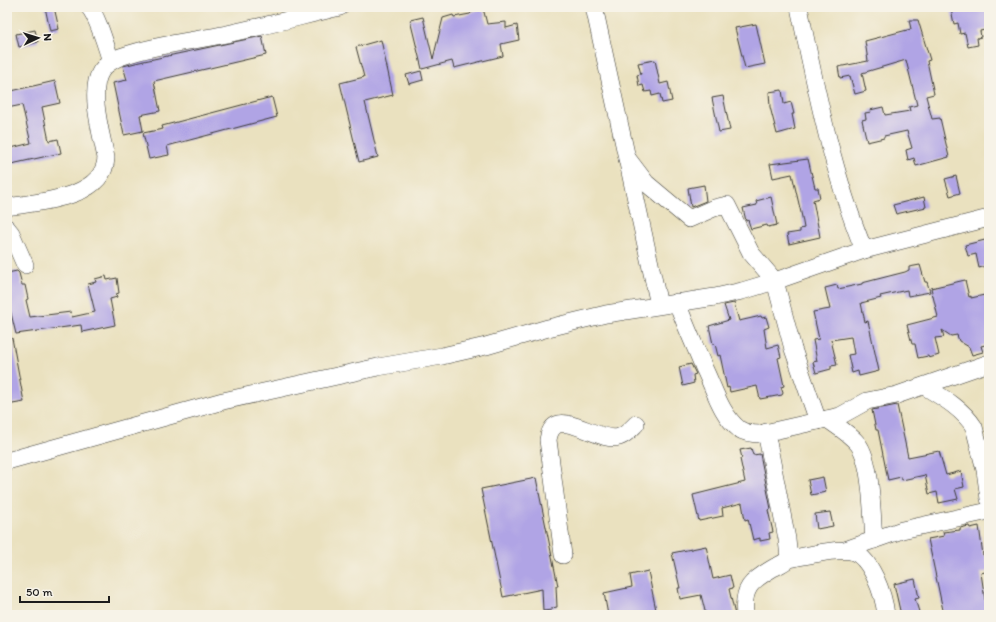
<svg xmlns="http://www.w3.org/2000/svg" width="996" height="622" viewBox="0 0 996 622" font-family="Itim,sans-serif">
<rect width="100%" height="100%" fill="#f7f3e8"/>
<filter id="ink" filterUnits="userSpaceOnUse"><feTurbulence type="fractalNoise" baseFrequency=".025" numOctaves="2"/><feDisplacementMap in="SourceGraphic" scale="8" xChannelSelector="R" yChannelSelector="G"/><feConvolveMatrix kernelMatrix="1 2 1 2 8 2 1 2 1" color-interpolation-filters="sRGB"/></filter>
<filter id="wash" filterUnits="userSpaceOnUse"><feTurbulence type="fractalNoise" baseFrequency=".012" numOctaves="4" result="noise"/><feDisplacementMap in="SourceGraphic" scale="16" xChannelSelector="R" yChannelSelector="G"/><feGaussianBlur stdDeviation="0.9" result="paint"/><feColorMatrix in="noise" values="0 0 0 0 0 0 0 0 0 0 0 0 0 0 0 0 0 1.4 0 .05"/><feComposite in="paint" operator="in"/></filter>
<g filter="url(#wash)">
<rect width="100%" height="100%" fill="#eae1bf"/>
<g id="blocks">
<!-- building -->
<g fill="#b0a4e5">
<path d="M45 7H54L59 29 50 31Z"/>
<path d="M959 7H989V29L980 31 981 37 977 38 978 45 968 47 965 33 960 34 958 23 954 24 951 9Z"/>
<path d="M481 9 484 12 487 24 506 22V28L517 25 519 40 501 44 503 56 454 68 452 61 422 69 410 20 423 17 433 59 443 18 453 15 454 17 470 14 472 12Z"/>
<path d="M909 20H918L930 60 927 61 934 94 926 96 932 119 940 118 949 157 916 166 914 158 908 160 906 150 912 148 907 131 884 136V138L867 142 862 120 866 119 865 113 871 112 870 110 883 107 885 115 910 111 909 107 917 105 906 60 862 73 866 91 855 94 850 76 840 78 838 67 868 61 865 41 911 29Z"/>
<path d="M756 24 765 64 745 68 735 28Z"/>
<path d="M35 30 38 42 19 47 16 34Z"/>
<path d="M262 36 266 55 154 81 160 111 140 115 143 131 124 135 113 83 127 80 123 66 144 61Z"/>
<path d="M381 40 393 95 365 102 378 157 359 162 340 83 364 77 356 47Z"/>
<path d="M655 60 660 84 668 82 672 101 662 103 660 94 652 96 651 91 645 92 643 85 639 86 637 75 641 74 638 63Z"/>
<path d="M421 71 423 80 409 84 406 75Z"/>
<path d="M55 81 60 103 42 107 49 141 58 139 61 153 7 165V149L31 143 22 105 7 108V92Z"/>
<path d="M782 90 784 104 791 102 794 114H792L795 129 777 134 770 107 769 92Z"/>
<path d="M723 96 730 130 719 132 712 98Z"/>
<path d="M272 97 277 117 167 146 169 155 149 159 143 133 163 129 162 126Z"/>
<path d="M808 159 815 188H818L820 198 813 200 820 237 789 244 787 234 800 232V229L804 228 802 217 792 174 773 178 770 164Z"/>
<path d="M956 176 960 193 950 196 945 179Z"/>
<path d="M704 185 706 201 691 207 688 188Z"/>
<path d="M771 197 777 225 768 227 767 225 751 229 748 220 746 221 743 208 757 205 756 201Z"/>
<path d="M924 197 926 207 896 214 893 205Z"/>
<path d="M989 239V265L979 268 976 254 968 256 965 245Z"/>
<path d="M920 265 925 282H927L930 292 908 296 907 290 880 296 881 298 861 303 865 322 868 321 879 371 859 376 858 371 852 373 848 355 854 354 851 337 831 340 837 365 831 366V369L816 373 813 362 817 361 813 340 819 339 813 312 830 309 825 288 837 285 838 289 862 284V283L905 272 909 270V267Z"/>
<path d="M17 271 19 273 22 285H25L28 299 26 300 30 317 71 312 72 317 95 312 88 284 96 282 95 279 106 276 107 280 117 278 119 293 116 294 117 297 110 299 115 325 82 332 81 325 16 334 8 301H7V273Z"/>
<path d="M965 280 969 297 971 296V298L989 294V344L981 346 983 352 972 355 969 347 959 341 957 335 951 336 942 330 944 337 935 338 939 355 929 358 928 356 918 358 915 344H912L907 325 938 317 931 288Z"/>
<path d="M734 303 739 321 761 316 762 318 766 317 769 327 764 329 767 348 778 345 781 357 778 358 784 386 781 387 783 393 782 395 760 399 757 386 730 392 729 387 727 388 720 355 718 356 715 344H713L709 326 729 320 724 305Z"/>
<path d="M7 338H12L24 402 7 405Z"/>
<path d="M691 364 696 374 693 375 694 383 683 386 679 367Z"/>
<path d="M897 405 908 457 939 451 946 475 961 471 964 487 955 489 958 499 939 503 937 492 929 494 925 475 902 480 901 477 888 480 878 430H876L872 410Z"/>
<path d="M751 448 753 455 760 454 771 509 768 510 773 532 769 533 770 539 760 541V538L753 540 748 519 745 520 742 503 722 508 723 516 699 521 693 495 745 482 740 459 742 458 740 450Z"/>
<path d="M823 477 826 492 811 495 808 480Z"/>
<path d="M536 478 558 586H556L557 607 552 608V610L543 611 542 589 503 597 481 489Z"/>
<path d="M830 512 833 526 817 529 815 514Z"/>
<path d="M969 526 970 528 979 526 983 555H985L989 571 981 573 985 600 989 599V615H944L928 539 944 536 943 532 960 530V528Z"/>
<path d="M706 546 713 579 730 575 733 588 729 589 735 615H706L701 595 680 599 678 588H680L672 553Z"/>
<path d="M648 571 657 615H608L604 593 632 587 630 575Z"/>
<path d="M915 579 919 598 915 599 920 615H901L894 584Z"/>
</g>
</g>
</g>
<g filter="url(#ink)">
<use href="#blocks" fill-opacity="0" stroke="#3b3a34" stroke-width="1"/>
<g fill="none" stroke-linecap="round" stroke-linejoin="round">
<defs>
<g id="minor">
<path d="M89 7C98 17 106 47 111 61"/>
<path d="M594 7 659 305"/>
<path d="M799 7C816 89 832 172 864 250"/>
<path d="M627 158 646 183 689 219 714 208 727 205 751 253 775 281 793 349 818 421"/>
<path d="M7 207C37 202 104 199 106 158 102 136 88 91 101 71 105 65 113 60 120 57 154 45 192 41 227 34 265 26 302 16 340 7"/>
<path d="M7 228 11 233 25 265"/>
<path d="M677 302C685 325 695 346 704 368 714 388 721 415 739 429 745 433 752 434 760 434L840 416 867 401 897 395 989 363"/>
<path d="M924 386C942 397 963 409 974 427L985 470 989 499"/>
<path d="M827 419C837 426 850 434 858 444 872 462 872 516 874 540"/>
<path d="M7 461 223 401 378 367 442 356 486 346 548 328 606 314 715 297 742 291 775 281 864 250 989 218"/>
<path d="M845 550 902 530 989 511"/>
<path d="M563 555 548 440C554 401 597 444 619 437 626 435 631 429 636 424"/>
<path d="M789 559C805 556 836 548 850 551 871 555 884 596 886 615"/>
<path d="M745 615C742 588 751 581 773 568 779 565 785 563 789 558L787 539 766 432"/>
</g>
</defs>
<!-- minor casing -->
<use href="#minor" stroke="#3b3a34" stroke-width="18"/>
<!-- minor -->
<use href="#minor" stroke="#fff" stroke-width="17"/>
</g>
</g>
<!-- margin -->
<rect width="996" height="622" fill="none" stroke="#f7f3e8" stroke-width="24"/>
<!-- north arrow -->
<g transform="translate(38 38) rotate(86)" stroke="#f7f3e8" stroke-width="3" paint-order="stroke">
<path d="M0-3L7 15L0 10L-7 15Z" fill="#1c1c1c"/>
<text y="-6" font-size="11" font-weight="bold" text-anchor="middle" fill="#1c1c1c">N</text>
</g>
<!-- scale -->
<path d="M20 596v6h89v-6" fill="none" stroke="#1c1c1c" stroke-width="2"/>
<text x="26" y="596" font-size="12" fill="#1c1c1c" stroke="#f7f3e8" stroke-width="3" paint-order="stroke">50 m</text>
</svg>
